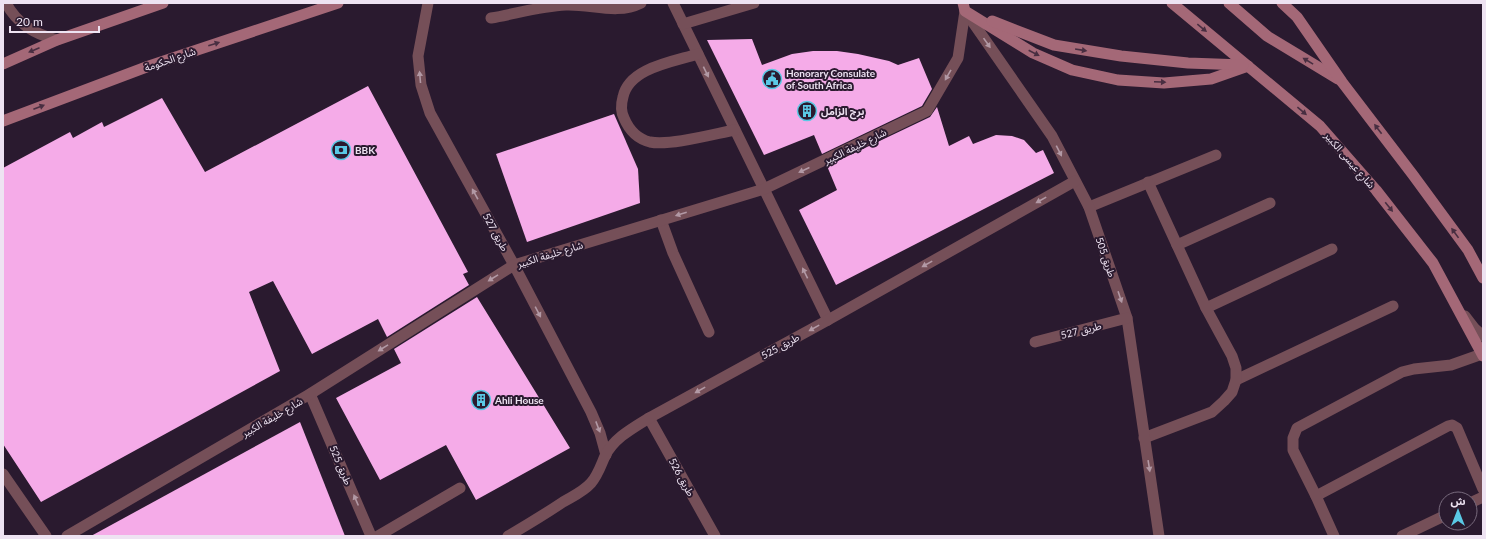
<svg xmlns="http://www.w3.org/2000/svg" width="1486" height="539" viewBox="0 0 1486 539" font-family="Lato,'Noto Sans Arabic',sans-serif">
<rect width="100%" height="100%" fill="#2a1a2f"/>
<!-- building -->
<g fill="#f5abe8">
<path d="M752 39 762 65 792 54 813 51H837L858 54 889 61 898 65 919 58 932 89 922 106 822 154 814 135 764 155 707 40Z"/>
<path d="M368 86 468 272 463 274 469 285 387 337 378 319 312 354 273 281 249 292 280 371 41 502 3 444V168L70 132 73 138 102 122 104 127 162 98 205 172Z"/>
<path d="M937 107 949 146 969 136 973 144 996 135 1012 136 1024 140 1036 153 1043 150 1054 173 836 285 799 210 837 190 827 166 930 117Z"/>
<path d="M614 114 638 169 640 203 527 242 496 154Z"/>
<path d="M477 297 570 448 476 500 446 445 380 480 336 398 401 363 394 349Z"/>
<path d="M300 422 345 536H91Z"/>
</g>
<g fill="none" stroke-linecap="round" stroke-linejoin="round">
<!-- service -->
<g stroke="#754f58" stroke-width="11">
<path d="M6 3C17 24 35 34 57 40"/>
<path d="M673 3 764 189"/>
<path d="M491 18C515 14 541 6 566 5 592 4 617 15 641 3"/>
<path d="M683 24 754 3"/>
<path d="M698 54C672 62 629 68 623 97 621 104 621 112 624 118 629 130 638 139 650 142 670 146 714 134 735 130"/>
<path d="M1089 207 1216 155"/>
<path d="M661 220 673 253 709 332"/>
<path d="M1177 245 1270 203"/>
<path d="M1206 308 1332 249"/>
<path d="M1236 380 1393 306"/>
<path d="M1144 438 1212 412 1224 401 1232 392 1236 380V368L1232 356 1206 308 1148 182"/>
<path d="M1316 496 1448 426 1452 425 1457 428 1483 489"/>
<path d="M1470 503 1483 497"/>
<path d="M378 536 460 488"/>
<path d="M1334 536 1316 496 1293 450V438L1297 428 1402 372 1414 369 1451 365 1482 354"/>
<path d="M1402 536 1446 515"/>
</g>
<!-- minor -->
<g stroke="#754f58" stroke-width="11">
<path d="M428 3 418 56 421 85 430 113 514 265 591 412 600 433 606 455"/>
<path d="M965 11 1052 136 1089 207 1127 318 1159 536"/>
<path d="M764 189 828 320"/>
<path d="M1465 316 1475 329 1483 336"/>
<path d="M1035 342 1127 318"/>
<path d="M310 394 371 536"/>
<path d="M649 418 715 536"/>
<path d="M3 474 46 536"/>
<path d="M508 536C527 525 545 514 563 502 573 496 583 492 591 483 598 475 601 465 605 456 614 438 633 428 649 418L828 320 1075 181"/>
</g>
<!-- tertiary -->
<path stroke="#754f58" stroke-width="11" d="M67 536 310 394 514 265 764 189 927 111 958 58 965 11"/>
<!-- secondary -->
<g stroke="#a46877" stroke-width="11">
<path d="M963 3 965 11 1033 53 1072 70 1118 80 1164 83 1211 79 1248 66"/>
<path d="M1172 3 1320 126 1376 190 1433 263 1483 356"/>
<path d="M1229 3 1267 36 1338 79"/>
<path d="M1282 3 1297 17 1342 82 1413 175 1468 250 1483 278"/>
<path d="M992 21 1054 45 1121 56 1188 63 1243 65"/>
<path d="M3 64 57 40 163 3"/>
<path d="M3 121 149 66 338 3"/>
</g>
</g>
<!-- one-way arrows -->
<defs><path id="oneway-solid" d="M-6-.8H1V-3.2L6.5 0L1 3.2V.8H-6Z"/></defs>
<g fill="#482e41">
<use href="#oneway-solid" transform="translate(1202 28) rotate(39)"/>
<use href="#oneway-solid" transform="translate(214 44) rotate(-18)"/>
<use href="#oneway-solid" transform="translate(34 50) rotate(157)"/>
<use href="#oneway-solid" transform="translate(1081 50) rotate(9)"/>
<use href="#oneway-solid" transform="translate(1034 53) rotate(27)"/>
<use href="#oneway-solid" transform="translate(1308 61) rotate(-149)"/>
<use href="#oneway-solid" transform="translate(1160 82) rotate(2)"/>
<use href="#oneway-solid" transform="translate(39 107) rotate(-21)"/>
<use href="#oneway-solid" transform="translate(1302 111) rotate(40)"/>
<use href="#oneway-solid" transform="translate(1378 129) rotate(-127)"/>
<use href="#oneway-solid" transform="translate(1389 207) rotate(51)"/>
<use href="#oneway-solid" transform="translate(1455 233) rotate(-126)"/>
</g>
<g fill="#b299a5">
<use href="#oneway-solid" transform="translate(987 43) rotate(55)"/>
<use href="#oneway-solid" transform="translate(706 72) rotate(64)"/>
<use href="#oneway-solid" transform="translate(948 75) rotate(120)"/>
<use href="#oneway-solid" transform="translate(420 77) rotate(-95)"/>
<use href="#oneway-solid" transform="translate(1059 151) rotate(63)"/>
<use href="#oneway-solid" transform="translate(804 170) rotate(155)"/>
<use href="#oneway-solid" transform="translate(475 194) rotate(-119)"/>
<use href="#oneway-solid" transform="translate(1041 200) rotate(151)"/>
<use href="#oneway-solid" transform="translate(681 214) rotate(163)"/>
<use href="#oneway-solid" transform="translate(927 264) rotate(151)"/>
<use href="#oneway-solid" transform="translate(805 273) rotate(-116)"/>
<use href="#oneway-solid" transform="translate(493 278) rotate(148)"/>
<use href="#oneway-solid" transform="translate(1120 297) rotate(71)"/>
<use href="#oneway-solid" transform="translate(538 312) rotate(62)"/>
<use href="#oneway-solid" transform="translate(814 328) rotate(151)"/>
<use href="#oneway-solid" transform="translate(383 348) rotate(148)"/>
<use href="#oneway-solid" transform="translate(700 390) rotate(151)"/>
<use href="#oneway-solid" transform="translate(598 427) rotate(69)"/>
<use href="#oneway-solid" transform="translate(1149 466) rotate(81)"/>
<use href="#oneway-solid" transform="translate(356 500) rotate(-113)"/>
</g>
<!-- icons -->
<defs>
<symbol id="civic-ring" viewBox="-11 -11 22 22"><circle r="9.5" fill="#2a1a2f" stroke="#5ac8e5" stroke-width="1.5"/><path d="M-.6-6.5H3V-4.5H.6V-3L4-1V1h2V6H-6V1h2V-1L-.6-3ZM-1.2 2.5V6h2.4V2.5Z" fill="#5ac8e5"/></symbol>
<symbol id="building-ring" viewBox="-11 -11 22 22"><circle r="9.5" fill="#2a1a2f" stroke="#5ac8e5" stroke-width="1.5"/><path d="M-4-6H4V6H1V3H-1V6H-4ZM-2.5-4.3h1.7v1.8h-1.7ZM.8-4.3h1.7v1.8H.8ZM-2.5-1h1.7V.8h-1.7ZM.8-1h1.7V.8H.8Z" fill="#5ac8e5"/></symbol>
<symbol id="bank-ring" viewBox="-11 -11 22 22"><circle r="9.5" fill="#2a1a2f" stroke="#5ac8e5" stroke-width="1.5"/><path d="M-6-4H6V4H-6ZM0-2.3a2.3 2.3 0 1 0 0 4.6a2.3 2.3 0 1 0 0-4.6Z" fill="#5ac8e5"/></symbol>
</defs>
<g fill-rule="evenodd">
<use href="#civic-ring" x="761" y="68" width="22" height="22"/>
<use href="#building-ring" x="796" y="100" width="22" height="22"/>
<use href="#bank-ring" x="330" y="139" width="22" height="22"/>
<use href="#building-ring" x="470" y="389" width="22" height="22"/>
</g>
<g text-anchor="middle" stroke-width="4" stroke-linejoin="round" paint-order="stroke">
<!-- street labels -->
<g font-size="10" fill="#eee3f2" stroke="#2a1a2f">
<text transform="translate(170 59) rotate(-19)" y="4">شارع الحكومة</text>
<text transform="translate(855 146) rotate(-26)" y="4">شارع خليفة الكبير</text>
<text transform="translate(1350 160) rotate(49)" y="4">شارع عيسى الكبير</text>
<text transform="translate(496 232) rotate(61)" y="4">طريق 527</text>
<text transform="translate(550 254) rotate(-17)" y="4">شارع خليفة الكبير</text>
<text transform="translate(1106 257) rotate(71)" y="4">طريق 505</text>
<text transform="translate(1081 330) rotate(-14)" y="4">طريق 527</text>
<text transform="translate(780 346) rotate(-29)" y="4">طريق 525</text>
<text transform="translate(272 417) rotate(-30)" y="4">شارع خليفة الكبير</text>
<text transform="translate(341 465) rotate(67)" y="4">طريق 525</text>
<text transform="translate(682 477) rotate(61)" y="4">طريق 526</text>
</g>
<!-- poi labels -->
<g font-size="10" font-weight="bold" fill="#eee3f2" stroke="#2a1a2f" text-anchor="start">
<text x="786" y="77">Honorary Consulate<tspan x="786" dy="12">of South Africa</tspan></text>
<text x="821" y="115">برج الزامل</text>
<text x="355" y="154">BBK</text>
<text x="495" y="404">Ahli House</text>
</g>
</g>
<!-- border -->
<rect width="1486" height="539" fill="none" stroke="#eee3f2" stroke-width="8"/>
<!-- north arrow -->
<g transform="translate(1458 511)"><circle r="19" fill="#2a1a2f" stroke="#786a7d"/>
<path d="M0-3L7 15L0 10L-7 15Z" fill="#5ac8e5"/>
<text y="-6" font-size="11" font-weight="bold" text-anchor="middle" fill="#eee3f2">ش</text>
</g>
<!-- scale -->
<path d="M10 26v6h89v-6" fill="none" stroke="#eee3f2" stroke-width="2"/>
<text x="16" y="26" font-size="12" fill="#eee3f2" stroke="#2a1a2f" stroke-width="3" paint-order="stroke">20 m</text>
</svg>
